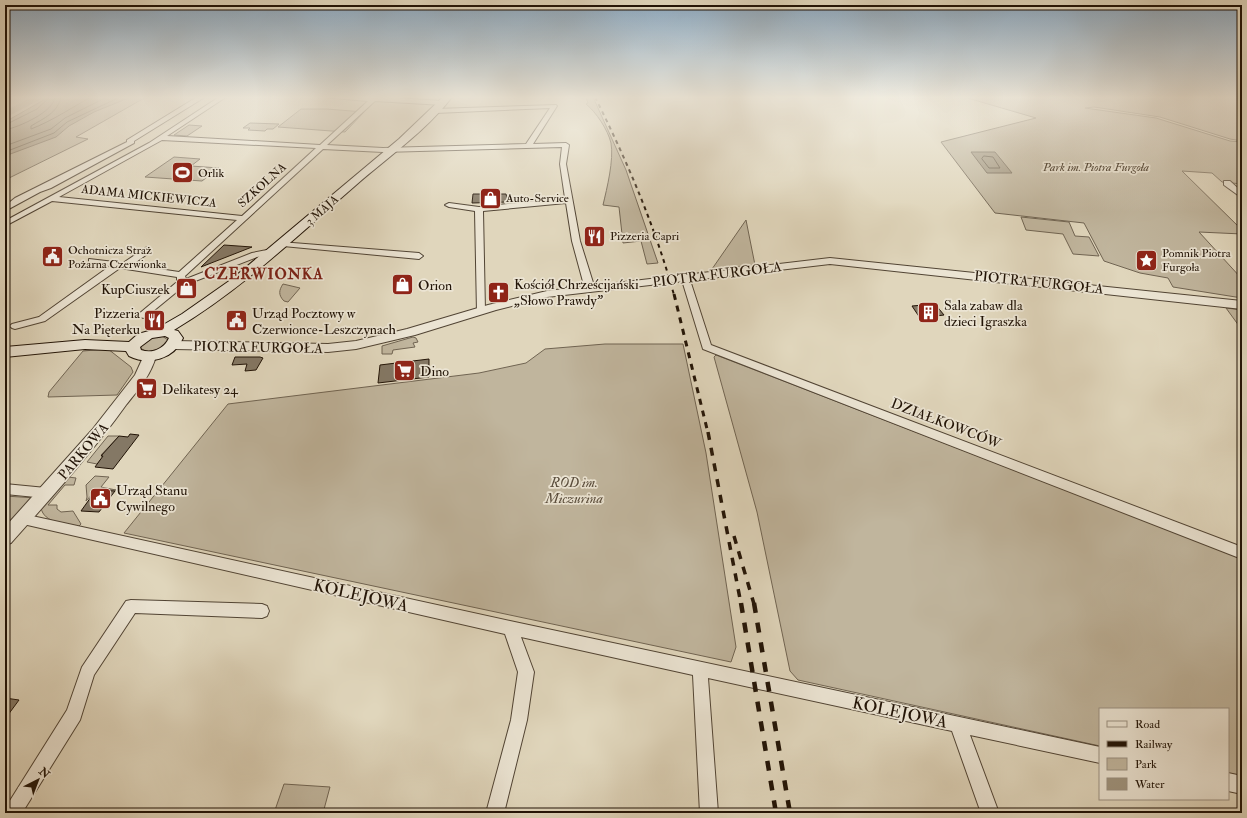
<svg xmlns="http://www.w3.org/2000/svg" width="1247" height="818" viewBox="0 0 1247 818" font-family="'IM FELL Double Pica',serif">
<rect width="100%" height="100%" fill="#e0d6bc"/>
<filter id="stains"><feTurbulence type="fractalNoise" baseFrequency=".005" numOctaves="4"/><feColorMatrix values="0 0 0 0 .2 0 0 0 0 .09 0 0 0 0 .02 0 0 0 .5 -.17"/></filter>
<radialGradient id="worn" r=".72"><stop offset=".6" stop-color="#630" stop-opacity="0"/><stop offset="1" stop-color="#630" stop-opacity=".3"/></radialGradient>
<!-- green -->
<g fill="#c0b59d" stroke="#706452">
<path d="M8 97H146L76 137 88 139 5 180V101L9 99Z"/>
<path d="M586 97H593L626 170 658 263 647 264 641 241 623 243 619 207 603 205C607 188 614 160 611 143 608 130 596 112 586 104L588 103Z"/>
<path d="M964 97H1229L1242 99V141L1230 139 1160 117 1094 107 1085 108 1156 118 1230 141 1242 142V184L1222 182 1212 173 1182 171 1242 230V234L1199 232 1242 279V298L1173 287 1168 278 1140 273 1104 261 1084 223 995 213 941 142 1036 118Z"/>
<path d="M301 109H327L364 112 345 132 278 127Z"/>
<path d="M250 123 279 124 273 129H267L265 131 248 130 250 128H243Z"/>
<path d="M189 125 202 126 187 136 174 135Z"/>
<path d="M174 157 200 159 191 166 219 168 202 181 145 177Z"/>
<path d="M1021 217 1069 222 1075 236 1089 237 1099 256 1073 254 1063 234 1026 230Z"/>
<path d="M746 220 755 265 712 269Z"/>
<path d="M283 284 300 288 288 302 284 301C278 295 279 290 283 284Z"/>
<path d="M1226 308 1242 310V330Z"/>
<path d="M162 336 168 340C165 349 148 356 141 348V346L152 338Z"/>
<path d="M413 337 416 338 418 342 413 343 415 347 393 350 392 354H382V346Z"/>
<path d="M605 344H683L706 453 736 647 731 662 124 533 228 404 479 373 526 363 545 349Z"/>
<path d="M108 349 131 367 133 372 117 395 48 397 49 392 83 351Z"/>
<path d="M716 355 1242 558V776L1228 773V709H1100V746L798 680 790 671 757 512 714 357Z"/>
<path d="M108 436H119L101 455 104 456 97 464 87 462Z"/>
<path d="M95 476 109 477 101 487 116 490H96L86 501 87 497 86 485Z"/>
<path d="M68 477 76 478 74 485H65L48 505H57V509L61 512 73 511 81 524 78 527C65 524 44 523 41 508Z"/>
<path d="M5 496 36 498 5 533Z"/>
<path d="M284 784 330 787 323 813H274Z"/>
</g>
<!-- water -->
<g fill="#9f947e" stroke="#6d604e">
<path d="M49 97H131L94 112 69 126 56 137 5 156V122Z"/>
<path d="M971 152H995L1012 173H987Z"/>
</g>
<g fill="none" stroke-linecap="round" stroke-linejoin="round">
<!-- shore -->
<g stroke="#605442" stroke-width="1">
<path d="M61 97C58 113 44 118 31 126V129C52 121 71 108 91 97"/>
<path d="M5 125 37 109 50 97"/>
<path d="M5 130C19 127 54 112 55 97"/>
<path d="M5 146 51 129 65 118 107 97"/>
<path d="M5 152 54 133 67 122 120 97"/>
<path d="M984 156 993 157 1000 168H989L982 159Z"/>
</g>
<!-- river -->
<path fill="#9f947e" fill-rule="evenodd" d="M32 97H45L5 118V111Z"/>
</g>
<!-- building -->
<g fill="#847865" stroke="#211306">
<path d="M473 194H506L508 202 472 203Z"/>
<path d="M603 230 604 240 586 242 585 231Z"/>
<path d="M224 245 252 247 201 267Z"/>
<path d="M935 304 944 315 920 318 912 306Z"/>
<path d="M235 357H260L263 358 256 370 245 371 247 364 232 365Z"/>
<path d="M429 359V377L378 383 380 365Z"/>
<path d="M130 434 139 435 113 469 95 467 103 456H101L119 436 128 437Z"/>
<path d="M96 490 115 491 99 512 81 511Z"/>
<path d="M5 698 19 700 5 719Z"/>
</g>
<g fill="none" stroke-linecap="round" stroke-linejoin="round">
<defs>
<g id="minor">
<path d="M197 97H205L134 141V143L51 188 40 192 5 211V206L15 198 127 142V140Z"/>
<path d="M219 97H226L167 136 320 145 368 101 321 97H379L443 101 446 103 443 105 375 101 327 145 383 148 526 144 550 108 435 113 432 111 435 109 556 105 557 106 533 144 566 143 569 145 566 164 580 241 595 289 590 292 585 289 572 241 566 203 483 211 485 311 480 314 477 313 475 211 449 207 445 205 449 203 479 207 565 198 560 164 562 147 383 152 323 149 185 276 186 279 252 253 272 249 276 252 275 254 257 257 185 285 146 317 143 318 138 315 140 313 177 282V277L120 268 45 321 15 329 12 328 10 326 12 324 39 317 110 266 89 263V259L123 263 147 247 151 250 150 252 132 265 179 272 237 220 52 201 5 226V221L149 143ZM162 140 316 148 242 216 59 197Z"/>
<path d="M1224 181H1230L1242 192V198L1224 185Z"/>
<path d="M280 242 419 253 423 256 419 259 283 246H280Z"/>
<path d="M685 274 689 277 711 345 1242 547V559L703 349 681 277Z"/>
<path d="M5 484 46 488 50 490 52 493 50 496 46 498 5 494Z"/>
<path d="M23 514 510 621 1100 747V763L970 735 999 813H981L952 731 708 678 718 813H700L693 675 521 637 534 672 527 720 504 813H486L511 720 518 672 505 634 23 524 18 523 17 519 18 515Z"/>
<path d="M131 600 262 604 267 606 269 611 267 616 262 618 135 613 94 675 80 720 22 813H5L6 807 67 710 82 667 126 601Z"/>
<path d="M1228 773 1242 776V794L1228 791Z"/>
</g>
<g id="tertiary">
<path d="M830 258 1242 301V309L830 264 547 297 496 310 415 335 356 349 328 352 174 349 168 345 174 341 328 344 356 341 407 329 488 305 547 291Z"/>
<path d="M150 352 155 353 156 356C151 375 138 390 126 405 91 454 51 498 11 543L5 545V527L92 430 135 375 145 353Z"/>
</g>
<path id="secondary" d="M443 97H452C426 131 388 157 356 185 297 236 241 290 174 330L178 331 183 338C174 359 149 366 129 356L126 351 85 349 5 357V347L85 340 129 342 138 334 156 329 182 314 232 279 399 139ZM165 336 169 338C164 349 152 354 141 350L140 347 152 338Z"/>
</defs>
<!-- minor casing -->
<use href="#minor" stroke="#514434" stroke-width="2"/>
<!-- tertiary casing -->
<use href="#tertiary" stroke="#514434" stroke-width="2"/>
<!-- secondary casing -->
<use href="#secondary" stroke="#211306" stroke-width="2"/>
<!-- minor -->
<use href="#minor" fill="#ebe4d3" fill-rule="evenodd"/>
<!-- tertiary -->
<use href="#tertiary" fill="#ebe4d3" fill-rule="evenodd"/>
<!-- secondary -->
<use href="#secondary" fill="#ebe4d3" fill-rule="evenodd"/>
<!-- rail-far3 -->
<path stroke="#211306" stroke-width="2" stroke-dasharray="4 4" stroke-linecap="butt" d="M595 97C627 161 655 226 674 295"/>
<!-- rail-far2 -->
<path stroke="#211306" stroke-width="3" stroke-dasharray="6 6" stroke-linecap="butt" d="M674 294 708 433"/>
<!-- rail-far1 -->
<g stroke="#211306" stroke-width="3.5" stroke-dasharray="8 8" stroke-linecap="butt">
<path d="M708 432 741 604"/>
<path d="M734 536 754 604"/>
</g>
<!-- rail -->
<g stroke="#211306" stroke-width="4.5" stroke-dasharray="10 10" stroke-linecap="butt">
<path d="M741 603 776 813"/>
<path d="M754 603 790 813"/>
</g>
</g>
<!-- sky -->
<linearGradient id="sky" x2="0" y2="1"><stop stop-color="#8ba7be"/><stop offset="0.46" stop-color="#f1ede1"/><stop offset="1" stop-color="#f1ede1" stop-opacity="0"/></linearGradient>
<rect width="1247" height="212" fill="url(#sky)"/>
<!-- icons -->
<defs>
<symbol id="stadium-square" viewBox="-11 -11 22 22"><rect x="-9" y="-9" width="18" height="18" rx="4" fill="#8f2418" stroke="#ebe4d3"/><path d="M0-5a6.5 5 0 1 0 0 10a6.5 5 0 1 0 0-10ZM-3.5-1.8h7v3.6h-7Z" fill="#fff"/></symbol>
<symbol id="shop-square" viewBox="-11 -11 22 22"><rect x="-9" y="-9" width="18" height="18" rx="4" fill="#8f2418" stroke="#ebe4d3"/><path d="M-5-2.5h2.3a2.7 3.5 0 0 1 5.4 0H5L5.5 6h-11ZM-1.5-2.5h3a1.5 2.3 0 0 0-3 0Z" fill="#fff"/></symbol>
<symbol id="restaurant-square" viewBox="-11 -11 22 22"><rect x="-9" y="-9" width="18" height="18" rx="4" fill="#8f2418" stroke="#ebe4d3"/><path d="M-5-6h1v4h1v-4h1v4h1v-4h1v5L-1.5 .5V6h-2V.5L-5-1ZM5-6V6H3V1.5H1.5Q1.5-4 5-6Z" fill="#fff"/></symbol>
<symbol id="civic-square" viewBox="-11 -11 22 22"><rect x="-9" y="-9" width="18" height="18" rx="4" fill="#8f2418" stroke="#ebe4d3"/><path d="M-.6-6.5H3V-4.5H.6V-3L4-1V1h2V6H-6V1h2V-1L-.6-3ZM-1.2 2.5V6h2.4V2.5Z" fill="#fff"/></symbol>
<symbol id="sight-square" viewBox="-11 -11 22 22"><rect x="-9" y="-9" width="18" height="18" rx="4" fill="#8f2418" stroke="#ebe4d3"/><path d="M0-6L1.8-2.2L6-1.7L2.9 1.2L3.7 5.4L0 3.3L-3.7 5.4L-2.9 1.2L-6-1.7L-1.8-2.2Z" fill="#fff"/></symbol>
<symbol id="church-square" viewBox="-11 -11 22 22"><rect x="-9" y="-9" width="18" height="18" rx="4" fill="#8f2418" stroke="#ebe4d3"/><path d="M-1.2-6h2.4v3.5h3.3v2.4h-3.3V6h-2.4V-.1h-3.3v-2.4h3.3Z" fill="#fff"/></symbol>
<symbol id="building-square" viewBox="-11 -11 22 22"><rect x="-9" y="-9" width="18" height="18" rx="4" fill="#8f2418" stroke="#ebe4d3"/><path d="M-4-6H4V6H1V3H-1V6H-4ZM-2.5-4.3h1.7v1.8h-1.7ZM.8-4.3h1.7v1.8H.8ZM-2.5-1h1.7V.8h-1.7ZM.8-1h1.7V.8H.8Z" fill="#fff"/></symbol>
<symbol id="supermarket-square" viewBox="-11 -11 22 22"><rect x="-9" y="-9" width="18" height="18" rx="4" fill="#8f2418" stroke="#ebe4d3"/><path d="M-6-5.5h2.5l.6 2H6L4.5 2H-2.5L-4.4-4H-6ZM-1.5 3.2a1.3 1.3 0 1 0 .1 0ZM3 3.2a1.3 1.3 0 1 0 .1 0Z" fill="#fff"/></symbol>
</defs>
<g fill-rule="evenodd">
<use href="#stadium-square" x="170" y="160" width="25" height="25"/>
<use href="#shop-square" x="478" y="186" width="25" height="25"/>
<use href="#restaurant-square" x="582" y="224" width="25" height="25"/>
<use href="#civic-square" x="40" y="244" width="25" height="25"/>
<use href="#sight-square" x="1134" y="248" width="25" height="25"/>
<use href="#shop-square" x="390" y="272" width="25" height="25"/>
<use href="#shop-square" x="174" y="276" width="25" height="25"/>
<use href="#church-square" x="486" y="280" width="25" height="25"/>
<use href="#building-square" x="916" y="300" width="25" height="25"/>
<use href="#restaurant-square" x="142" y="308" width="25" height="25"/>
<use href="#civic-square" x="224" y="308" width="25" height="25"/>
<use href="#supermarket-square" x="392" y="358" width="25" height="25"/>
<use href="#supermarket-square" x="134" y="376" width="25" height="25"/>
<use href="#civic-square" x="88" y="486" width="25" height="25"/>
</g>
<g text-anchor="middle" stroke-width="3.5" stroke-linejoin="round" paint-order="stroke">
<!-- far-park labels -->
<g font-size="12" font-style="italic" fill="#594c3b" stroke="#ebe4d3">
<text x="1096" y="171">Park im. Piotra Furgoła</text>
</g>
<!-- far-poi labels -->
<g font-size="12" fill="#211306" stroke="#ebe4d3" text-anchor="start">
<text x="198" y="177">Orlik</text>
<text x="506" y="202">Auto-Service</text>
<text x="610" y="240">Pizzeria Capri</text>
<text x="68" y="254">Ochotnicza Straż<tspan x="68" dy="14">Pożarna Czerwionka</tspan></text>
<text x="1162" y="257">Pomnik Piotra<tspan x="1162" dy="14">Furgoła</tspan></text>
</g>
<!-- far-street labels -->
<g font-size="12" fill="#211306" stroke="#ebe4d3">
<text transform="translate(262 185) rotate(-42)" y="4">SZKOLNA</text>
<text transform="translate(149 196) rotate(6)" y="4">ADAMA MICKIEWICZA</text>
<text transform="translate(322 210) rotate(-41)" y="4">3 MAJA</text>
</g>
<!-- street labels -->
<g font-size="14" fill="#211306" stroke="#ebe4d3">
<text transform="translate(717 274) rotate(-7)" y="5">PIOTRA FURGOŁA</text>
<text transform="translate(1039 282) rotate(6)" y="5">PIOTRA FURGOŁA</text>
<text transform="translate(258 347) rotate(1)" y="5">PIOTRA FURGOŁA</text>
<text transform="translate(946 423) rotate(21)" y="5">DZIAŁKOWCÓW</text>
<text transform="translate(83 451) rotate(-50)" y="5">PARKOWA</text>
</g>
<!-- poi labels -->
<g font-size="14" fill="#211306" stroke="#ebe4d3" text-anchor="start">
<text x="514" y="289">Kościół Chrześcijański<tspan x="514" dy="16">„Słowo Prawdy”</tspan></text>
<text x="418" y="290">Orion</text>
<text x="170" y="294" text-anchor="end">KupCiuszek</text>
<text x="944" y="310">Sala zabaw dla<tspan x="944" dy="16">dzieci Igraszka</tspan></text>
<text x="140" y="318" text-anchor="end">Pizzeria<tspan x="140" dy="16">Na Pięterku</tspan></text>
<text x="252" y="318">Urząd Pocztowy w<tspan x="252" dy="16">Czerwionce-Leszczynach</tspan></text>
<text x="420" y="376">Dino</text>
<text x="162" y="394">Delikatesy 24</text>
<text x="116" y="495">Urząd Stanu<tspan x="116" dy="16">Cywilnego</tspan></text>
</g>
<!-- park labels -->
<g font-size="14" font-style="italic" fill="#594c3b" stroke="#ebe4d3">
<text x="574" y="487">ROD im.<tspan x="574" dy="16">Miczurina</tspan></text>
</g>
<!-- far-district labels -->
<g font-size="15" font-weight="bold" letter-spacing="1" fill="#7a1f14" stroke="#ebe4d3">
<text x="264" y="279">CZERWIONKA</text>
</g>
<!-- near-street labels -->
<g font-size="17" fill="#211306" stroke="#ebe4d3">
<text transform="translate(361 595) rotate(13)" y="6">KOLEJOWA</text>
<text transform="translate(900 712) rotate(12)" y="6">KOLEJOWA</text>
</g>
</g>
<!-- margin -->
<rect width="1247" height="818" fill="none" stroke="#e0d6bc" stroke-width="20"/>
<rect x="6" y="6" width="1235" height="806" fill="none" stroke="#211306" stroke-width="2"/>
<rect x="10" y="10" width="1227" height="798" fill="none" stroke="#211306"/>
<!-- legend -->
<rect x="1099" y="708" width="130" height="92" fill="#ebe4d3" stroke="#9a9081"/>
<rect x="1107" y="721" width="20" height="6" fill="#ebe4d3" stroke="#9a9081"/>
<text x="1135" y="728" font-size="12" fill="#211306">Road</text>
<rect x="1107" y="741" width="20" height="6" fill="#211306" stroke="#9a9081"/>
<text x="1135" y="748" font-size="12" fill="#211306">Railway</text>
<rect x="1107" y="758" width="20" height="12" fill="#c0b59d" stroke="#9a9081"/>
<text x="1135" y="768" font-size="12" fill="#211306">Park</text>
<rect x="1107" y="778" width="20" height="12" fill="#9f947e" stroke="#9a9081"/>
<text x="1135" y="788" font-size="12" fill="#211306">Water</text>
<!-- north arrow -->
<g transform="translate(38 780) rotate(42)" stroke="#ebe4d3" stroke-width="3" paint-order="stroke">
<path d="M0-3L7 15L0 10L-7 15Z" fill="#211306"/>
<text y="-6" font-size="11" font-weight="bold" text-anchor="middle" fill="#211306">N</text>
</g>
<rect width="100%" height="100%" filter="url(#stains)"/>
<rect width="100%" height="100%" fill="url(#worn)"/>
</svg>
